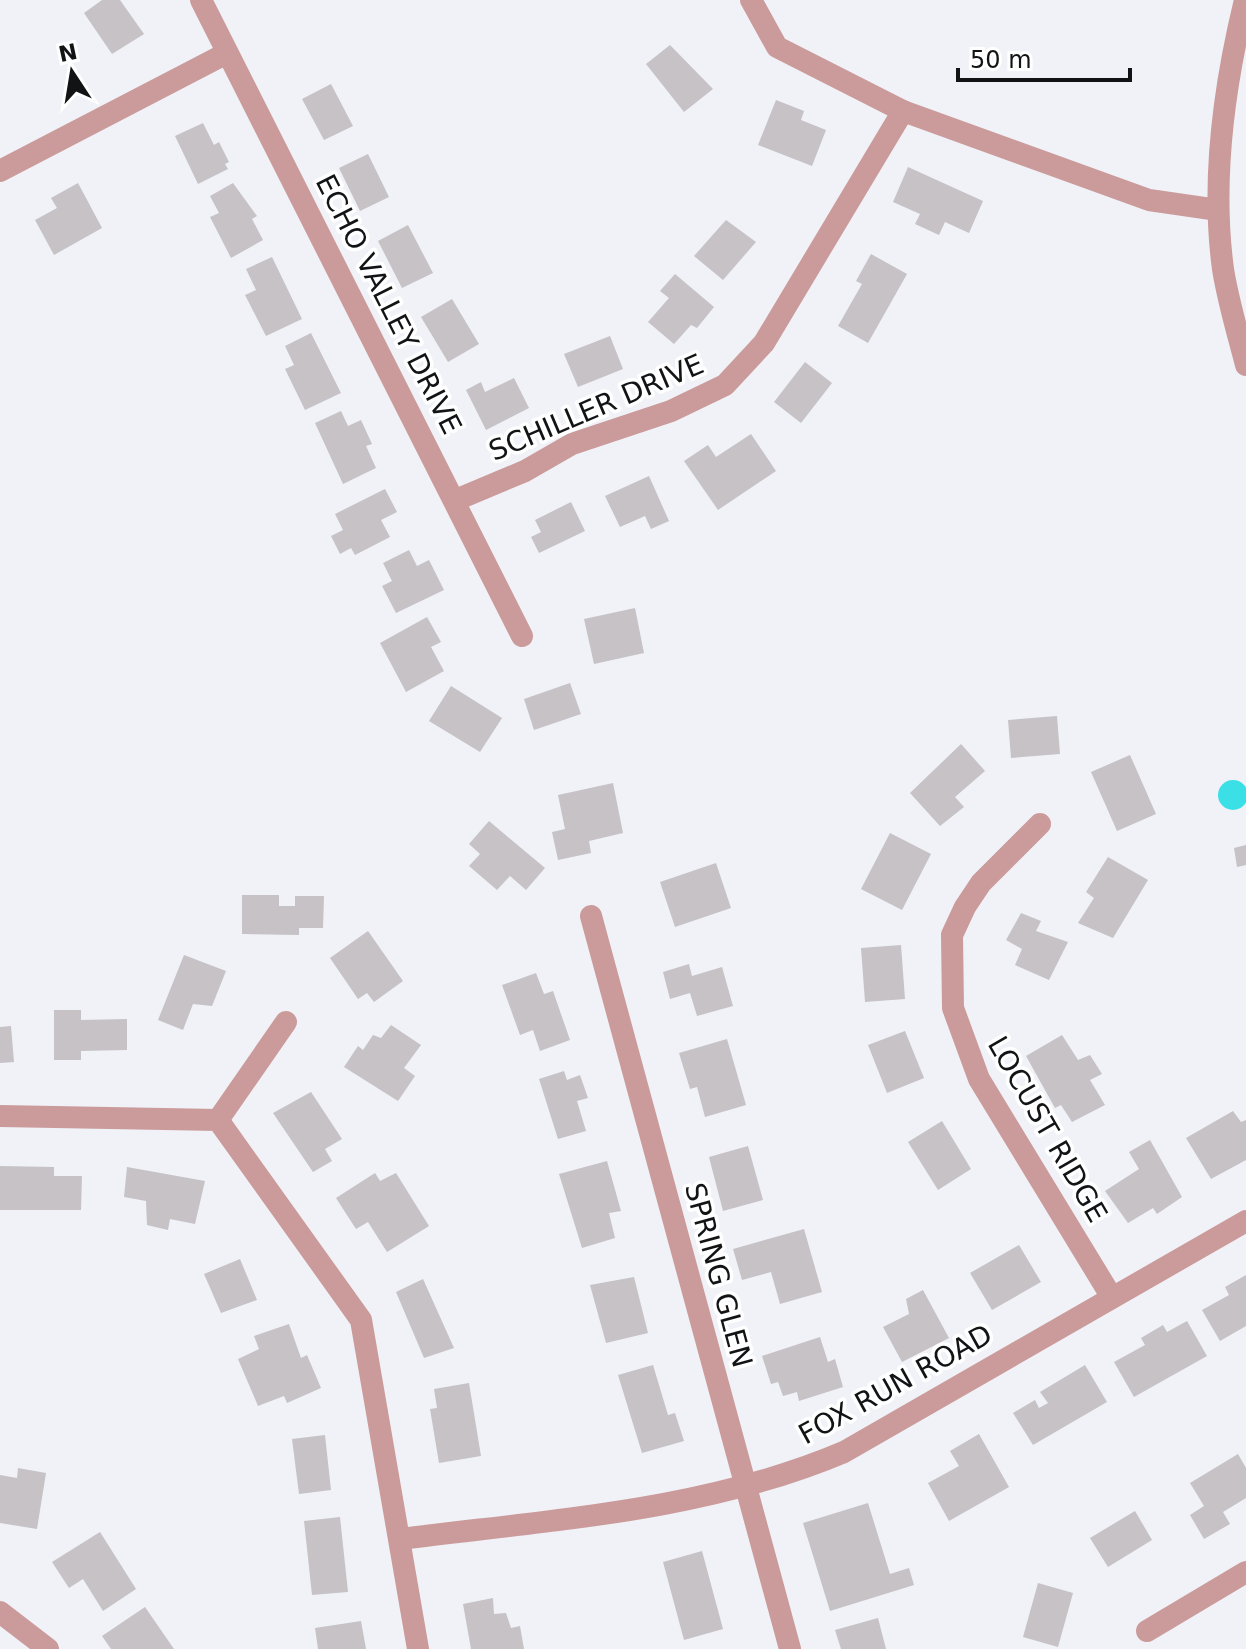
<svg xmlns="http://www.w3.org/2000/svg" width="1246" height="1649" viewBox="0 0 1246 1649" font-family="'DejaVu Sans',sans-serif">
<rect width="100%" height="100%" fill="#f0f2f7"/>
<!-- water -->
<circle fill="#3ae0e5" cx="1233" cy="795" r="15"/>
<!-- building -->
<g fill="#c6c2c6">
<path d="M102 0H120L144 34 112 54 84 13Z"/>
<path d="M670 45 713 89 684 112 646 64Z"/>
<path d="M331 84 353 126 324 140 302 99Z"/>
<path d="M776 100 804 111 801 120 826 130 812 166 758 145Z"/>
<path d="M203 123 214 145 219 142 229 162 225 164 228 169 198 184 175 136Z"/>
<path d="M368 154 389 197 360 211 339 168Z"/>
<path d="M908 167 983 201 969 233 945 222 939 235 915 224 920 214 893 202Z"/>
<path d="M78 183 102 228 54 255 35 220 57 208 51 198Z"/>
<path d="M233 183 257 216 252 219 263 240 231 258 210 217 219 213 210 196Z"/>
<path d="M726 220 756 242 723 280 694 256Z"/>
<path d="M408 225 433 273 402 288 378 241Z"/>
<path d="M871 254 907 274 868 343 838 326 862 284 856 281Z"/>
<path d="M272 257 302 319 266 336 245 295 256 290 246 269Z"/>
<path d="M675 274 714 307 697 328 691 325 674 344 648 322 669 298 660 291Z"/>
<path d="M452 299 479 344 448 362 421 317Z"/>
<path d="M311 333 341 393 305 410 285 369 294 365 285 346Z"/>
<path d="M610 336 623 369 578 387 564 354Z"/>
<path d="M805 362 832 383 801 423 774 402Z"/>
<path d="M514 378 529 408 486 430 466 390 481 382 485 392Z"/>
<path d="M341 411 348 426 361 420 372 444 366 446 376 468 343 484 315 423Z"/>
<path d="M751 434 776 471 718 510 684 461 708 445 716 457Z"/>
<path d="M649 476 669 521 651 529 645 516 620 527 605 496Z"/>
<path d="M385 489 397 512 381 520 390 537 355 555 351 548 340 554 331 536 343 530 335 514Z"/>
<path d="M571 502 585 531 539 553 531 537 541 532 535 520Z"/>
<path d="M409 550 417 566 429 560 444 590 396 613 382 586 392 581 383 563Z"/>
<path d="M635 608 644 653 594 664 584 619Z"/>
<path d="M427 617 441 642 431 647 444 671 406 692 380 643Z"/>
<path d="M570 683 581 714 534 730 524 699Z"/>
<path d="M451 686 502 718 480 752 429 721Z"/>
<path d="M1057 716 1060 754 1011 758 1008 720Z"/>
<path d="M961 744 985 771 955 797 964 807 940 826 910 793Z"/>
<path d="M1130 755 1156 814 1117 831 1091 772Z"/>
<path d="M613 783 623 833 589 841 591 853 558 860 552 832 565 829 558 795Z"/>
<path d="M489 821 545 868 526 890 510 876 497 890 469 866 480 854 469 844Z"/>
<path d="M890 833 931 854 902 910 861 889Z"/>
<path d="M1246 845V865L1237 867 1234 848Z"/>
<path d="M1108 857 1148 880 1113 938 1078 923 1094 898 1086 892Z"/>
<path d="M716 863 731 908 675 927 660 882Z"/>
<path d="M242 895H279V906H295V896H324L323 928H299V935L242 934Z"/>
<path d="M1021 913 1041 921 1036 931 1068 942 1049 980 1015 965 1022 949 1006 940Z"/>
<path d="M368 931 403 981 374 1002 367 993 358 999 330 958Z"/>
<path d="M901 945 905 999 865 1002 861 948Z"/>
<path d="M184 955 226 971 212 1006 193 1004 183 1030 158 1020Z"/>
<path d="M689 964 692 976 722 967 733 1006 697 1016 690 993 670 999 663 972Z"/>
<path d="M536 973 544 994 553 991 570 1040 540 1051 533 1030 520 1035 502 985Z"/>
<path d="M54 1010H81V1020L127 1019V1050L81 1051V1060H54Z"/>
<path d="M391 1025 421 1045 404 1068 415 1076 398 1101 344 1067 358 1046 363 1050 373 1035 381 1038Z"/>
<path d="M11 1026 14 1062 0 1063V1027Z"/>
<path d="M905 1031 924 1078 887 1093 868 1045Z"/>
<path d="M1062 1035 1078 1060 1090 1055 1102 1074 1090 1080 1105 1105 1072 1122 1061 1105 1055 1108 1026 1056Z"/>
<path d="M727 1039 746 1105 705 1117 697 1087 690 1089 679 1053Z"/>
<path d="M564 1071 567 1080 580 1075 588 1098 577 1101 586 1131 558 1139 539 1079Z"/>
<path d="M311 1092 342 1139 325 1149 332 1161 313 1172 273 1113Z"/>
<path d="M1233 1111 1241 1122 1246 1120V1160L1211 1179 1186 1138Z"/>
<path d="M942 1121 971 1169 938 1190 908 1142Z"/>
<path d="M1150 1140 1182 1197 1157 1214 1153 1208 1128 1223 1105 1191 1139 1169 1129 1152Z"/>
<path d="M748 1146 763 1200 723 1211 709 1157Z"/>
<path d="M607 1161 621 1211 609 1213 615 1238 582 1248 559 1174Z"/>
<path d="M0 1166 54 1167V1176H82L81 1210H0Z"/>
<path d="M127 1167 205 1181 195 1224 170 1219 168 1230 147 1225 146 1201 124 1197Z"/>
<path d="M375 1173 380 1181 396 1173 429 1226 387 1252 368 1222 356 1229 336 1198Z"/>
<path d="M804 1229 822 1292 780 1304 771 1272 742 1280 733 1249Z"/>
<path d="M1019 1245 1041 1282 992 1310 970 1273Z"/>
<path d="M240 1259 257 1300 221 1313 204 1274Z"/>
<path d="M1246 1275V1326L1220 1341 1202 1310 1229 1295 1225 1287Z"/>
<path d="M634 1277 648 1333 606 1343 590 1285Z"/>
<path d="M423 1279 454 1348 424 1358 396 1292Z"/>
<path d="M923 1290 949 1338 902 1362 883 1327 909 1314 906 1299Z"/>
<path d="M1187 1321 1207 1356 1134 1397 1114 1362 1145 1345 1141 1338 1163 1325 1167 1332Z"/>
<path d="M289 1324 301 1358 307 1355 321 1388 287 1403 284 1396 258 1406 238 1359 259 1349 254 1336Z"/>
<path d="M820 1337 828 1362 835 1359 843 1387 799 1401 797 1392 783 1396 778 1382 771 1384 762 1356Z"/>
<path d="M653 1365 668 1415 675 1413 684 1441 642 1453 618 1375Z"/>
<path d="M1085 1365 1107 1402 1033 1445 1013 1413 1035 1400 1039 1408 1048 1403 1040 1392Z"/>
<path d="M469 1383 481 1456 439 1463 430 1409 437 1408 434 1389Z"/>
<path d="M979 1434 1009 1487 949 1521 928 1483 959 1466 950 1451Z"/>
<path d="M325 1435 331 1490 299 1494 292 1439Z"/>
<path d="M1238 1454 1246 1468V1498L1223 1512 1230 1524 1204 1539 1190 1515 1204 1506 1190 1483Z"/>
<path d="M18 1468 46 1473 37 1529 0 1523V1475L17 1478Z"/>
<path d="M868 1503 890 1574 909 1568 914 1585 830 1611 803 1523Z"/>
<path d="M1135 1511 1152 1540 1108 1567 1090 1538Z"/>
<path d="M340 1517 348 1592 312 1595 304 1521Z"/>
<path d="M100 1532 136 1589 103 1611 83 1579 69 1588 52 1562Z"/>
<path d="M702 1551 723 1629 684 1640 663 1562Z"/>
<path d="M1038 1583 1073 1593 1058 1647 1023 1637Z"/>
<path d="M493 1598 494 1614 506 1613 511 1628 520 1626 524 1649H471L463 1604Z"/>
<path d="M145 1607 174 1649H111L102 1636Z"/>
<path d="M878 1618 886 1649H841L835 1630Z"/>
<path d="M361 1621 366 1649H318L315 1628Z"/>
</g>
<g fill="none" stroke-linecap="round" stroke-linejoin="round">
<!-- street -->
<g stroke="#cb9b9b" stroke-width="22">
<path d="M201 0 522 636"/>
<path d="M751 0 777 47 903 111 1149 200 1218 210"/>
<path d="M1245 0C1224 86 1211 180 1223 269 1228 301 1238 334 1246 365"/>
<path d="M0 171 227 53"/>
<path d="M456 500 525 471 572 444 671 411 725 385 764 343 903 111"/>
<path d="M1040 824 981 883 965 907 952 935 953 1008 979 1079 1111 1296"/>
<path d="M591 916 790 1649"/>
<path d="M0 1116 218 1120 361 1320 418 1649"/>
<path d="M218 1120 286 1022"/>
<path d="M400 1539C549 1520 705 1511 844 1452L1246 1221"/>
<path d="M0 1612 48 1649"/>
<path d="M1147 1631 1246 1572"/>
</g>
</g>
<g text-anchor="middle" stroke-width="7" stroke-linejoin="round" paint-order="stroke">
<!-- street labels -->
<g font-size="28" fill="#121315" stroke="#fff">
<text transform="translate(389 304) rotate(63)" y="10">ECHO VALLEY DRIVE</text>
<text transform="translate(596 407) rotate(-23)" y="10">SCHILLER DRIVE</text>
<text transform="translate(1048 1129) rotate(60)" y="10">LOCUST RIDGE</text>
<text transform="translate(719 1275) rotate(75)" y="10">SPRING GLEN</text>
<text transform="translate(895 1384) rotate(-29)" y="10">FOX RUN ROAD</text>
</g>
</g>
<!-- north arrow -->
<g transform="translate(72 72) rotate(348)" stroke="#ffffff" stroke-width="6" paint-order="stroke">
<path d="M0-6L14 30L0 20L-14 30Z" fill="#121315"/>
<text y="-12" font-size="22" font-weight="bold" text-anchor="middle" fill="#121315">N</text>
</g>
<!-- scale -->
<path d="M958 68v12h172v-12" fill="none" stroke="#121315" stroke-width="4"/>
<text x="970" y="68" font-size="24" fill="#121315" stroke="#ffffff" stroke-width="6" paint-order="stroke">50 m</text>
</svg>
